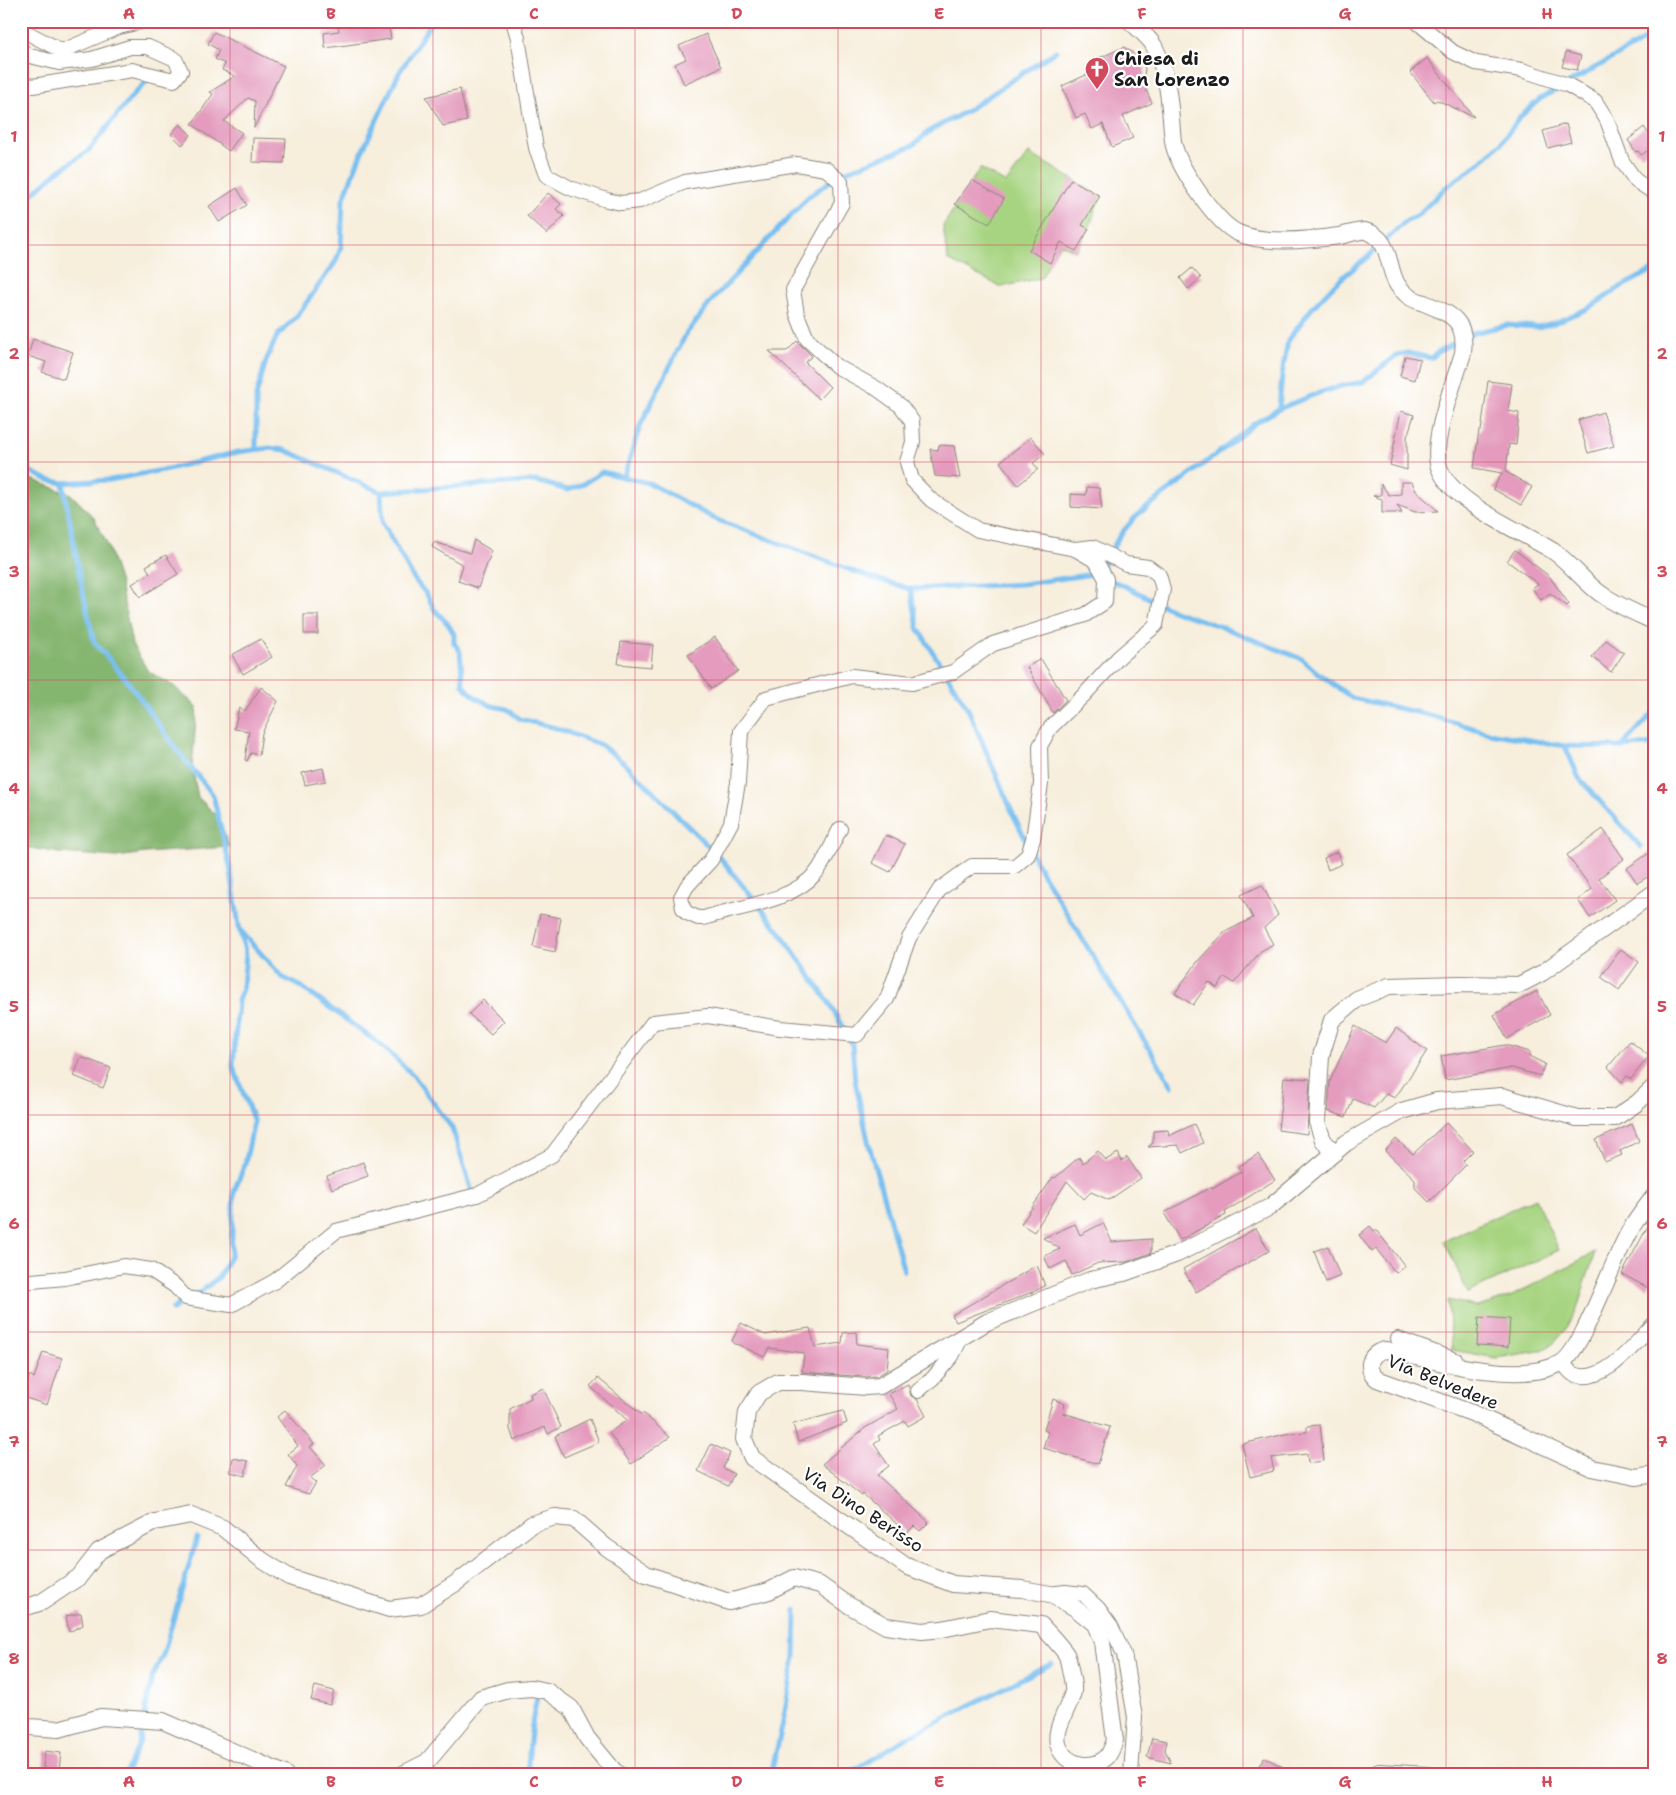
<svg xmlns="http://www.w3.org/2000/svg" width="1676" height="1795" viewBox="0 0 1676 1795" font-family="'Shantell Sans',sans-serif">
<rect width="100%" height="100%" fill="#fff"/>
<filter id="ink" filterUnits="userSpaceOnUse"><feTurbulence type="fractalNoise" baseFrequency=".02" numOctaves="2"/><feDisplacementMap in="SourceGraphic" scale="10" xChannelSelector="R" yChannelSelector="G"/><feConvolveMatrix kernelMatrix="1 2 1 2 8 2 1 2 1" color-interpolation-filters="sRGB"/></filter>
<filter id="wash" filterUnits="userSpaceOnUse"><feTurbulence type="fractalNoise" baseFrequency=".0096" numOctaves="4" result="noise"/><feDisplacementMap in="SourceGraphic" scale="20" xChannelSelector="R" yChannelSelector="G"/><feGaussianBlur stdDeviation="1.12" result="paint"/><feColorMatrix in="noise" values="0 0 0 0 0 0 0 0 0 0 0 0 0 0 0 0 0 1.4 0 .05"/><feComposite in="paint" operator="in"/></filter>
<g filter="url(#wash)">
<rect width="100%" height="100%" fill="#f7eedc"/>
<!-- green -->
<g fill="#a7d481" stroke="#62784e">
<path d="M1029 153 1100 196 1089 229 1076 251 1060 244 1041 278 1001 287 948 260 943 226 980 168 1006 183Z"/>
<path d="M1535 1198 1559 1250 1468 1293 1444 1241Z"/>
<path d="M1595 1252 1576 1312 1564 1332 1552 1345 1539 1351 1496 1358 1452 1350 1448 1300 1478 1307 1512 1296Z"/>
</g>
<!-- forest -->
<path fill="#85b66f" stroke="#506946" d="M21 475 72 495 94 518 108 546 120 583 132 644 148 671 174 686 197 707 192 767 198 797 219 818 229 847 145 853 117 857 59 853 30 848 21 844Z"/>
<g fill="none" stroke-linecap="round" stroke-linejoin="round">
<!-- stream -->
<g stroke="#79c0f1" stroke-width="5">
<path d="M21 204 56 173 89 150 133 95 149 79"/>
<path d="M1279 409 1282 375 1288 340 1313 307 1336 283 1371 254 1405 222 1418 215 1446 187 1477 165 1500 144 1520 117 1540 99 1655 34"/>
<path d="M256 449V396L266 361 277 336 297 316 336 261 341 247 343 200 360 156 399 73 432 21"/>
<path d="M21 467 48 480 63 483 76 482 110 480 168 469 238 452 270 448 285 450 381 492 536 481 568 490 583 484 602 472 649 483 715 519 869 577 911 589 1023 584 1094 574 1100 576"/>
<path d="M624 477 640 426 686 334 714 298 809 196 844 172 912 146 931 130 965 112 1056 51"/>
<path d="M63 483 80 578 94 642 126 679 177 750 213 795 230 867 240 932 246 954 243 986 238 1001 233 1066 254 1122 245 1164 234 1191 231 1254 219 1277 200 1292 193 1296"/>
<path d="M381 492 383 524 414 579 427 595 434 609 448 624 454 634V643L460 651 463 685 475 697 492 706 507 709 520 719 556 728 601 745 624 763 656 794 722 860 780 932 828 1001 852 1044 855 1081 869 1145 904 1271"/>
<path d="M1102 567 1120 535 1137 515 1226 447 1255 423 1279 409 1316 394 1341 386 1363 382 1394 357 1407 353 1431 358 1440 351 1473 333 1507 325 1537 327 1554 323 1589 308 1619 288 1655 269"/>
<path d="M1108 579 1127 587 1174 611 1219 626 1302 659 1319 674 1352 698 1429 715 1489 733 1565 746 1621 747 1655 744"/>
<path d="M911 589 918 628 968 709 1013 814 1028 845"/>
<path d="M1565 746 1579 778 1641 847"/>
<path d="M1621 747 1655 711"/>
<path d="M1032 853 1041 871 1172 1086"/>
<path d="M239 929 282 977 300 986 381 1045 413 1075 452 1128 473 1195"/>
<path d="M172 1310 185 1299"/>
<path d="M125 1774 139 1745 152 1678 163 1655 197 1538"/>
<path d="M527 1774C530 1749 530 1723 537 1698"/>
<path d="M771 1774 782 1727 795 1656 796 1609"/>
<path d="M843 1774 863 1765 906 1738 1051 1664"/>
</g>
</g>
<g id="blocks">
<!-- building -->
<g fill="#e49bbe">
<path d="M388 23 391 39 325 48 324 33 339 31 338 25 367 27Z"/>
<path d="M214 32 284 66 254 128 255 101 248 98 224 121 242 133 229 151 192 124 213 94 210 92 235 76 222 70 225 64 215 59 219 50 208 44Z"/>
<path d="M706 34 721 67 684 84 675 64 686 59 679 46Z"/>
<path d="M1124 47 1133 53 1145 68 1143 83 1152 103 1123 116 1133 138 1112 147 1103 124 1092 129 1085 114 1076 118 1062 86 1095 71 1090 62Z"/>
<path d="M1566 52 1581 56 1577 70 1562 67Z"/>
<path d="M1427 58 1474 117 1437 100 1434 102 1410 72Z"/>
<path d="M460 89 467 121 443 126 426 97Z"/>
<path d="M180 124 191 135 182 145 171 134Z"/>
<path d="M1566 124 1571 142 1548 148 1543 131Z"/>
<path d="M1644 127 1655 143V146L1641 155 1638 151 1636 152 1628 140Z"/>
<path d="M253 138 286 139 284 163 252 162Z"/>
<path d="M1071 179 1100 196 1082 225 1089 229 1076 251 1061 242 1050 263 1029 250Z"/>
<path d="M972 180 1004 199 989 224 955 204Z"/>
<path d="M237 188 247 205 219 222 209 206Z"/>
<path d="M548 193 561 204 556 209 564 216 547 234 527 216Z"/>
<path d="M1192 268 1201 278 1188 289 1180 278Z"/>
<path d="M33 339 73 352 64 379 42 372 46 362 28 356Z"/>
<path d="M797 341 812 356 805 362 830 387 819 399 769 351H787Z"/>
<path d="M1405 356 1420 359 1415 380 1400 376Z"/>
<path d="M1488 381 1512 384 1508 411 1519 413 1516 445 1509 444 1506 472 1532 487 1521 505 1493 489 1502 473 1474 468 1479 430 1481 431Z"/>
<path d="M1401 411 1414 415 1407 437V470L1390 465Z"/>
<path d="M1603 412 1614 446 1588 453 1578 420Z"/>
<path d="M1031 437 1045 454 1033 463 1038 469 1018 485 1000 462Z"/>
<path d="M939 445 954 446 960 478 935 476 930 449 938 450Z"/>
<path d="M1401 482H1412L1416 491 1438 511 1415 512 1397 505 1402 513H1382V499L1373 496 1381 495V484L1389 495 1401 494Z"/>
<path d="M1087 487 1099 488 1102 509 1071 507V494L1086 495Z"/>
<path d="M474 540 492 551 478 588 458 581 463 565 432 547 434 542 470 553Z"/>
<path d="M1515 550 1549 576 1569 604 1567 606 1550 593 1541 600 1532 588 1538 584 1507 561Z"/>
<path d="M166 555 178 574 140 597 132 584 150 573 146 566Z"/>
<rect x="304" y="615" width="14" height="19"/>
<path d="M715 637 738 671 711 689 688 655Z"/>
<path d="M261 639 272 657 243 674 232 655Z"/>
<path d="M1606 640 1624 653 1611 672 1592 657Z"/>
<path d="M621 642 653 645 651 667 618 664Z"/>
<path d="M1041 659 1066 700 1053 713 1027 667Z"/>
<path d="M261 687 278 701 262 733 259 755 251 753 247 761 245 760 249 731 234 729 239 708 245 711Z"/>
<path d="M323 768 326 781 305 785 302 773Z"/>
<path d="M1603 829 1624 859 1599 878 1615 900 1590 918 1578 900 1592 889 1567 855Z"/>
<path d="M886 835 905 844 890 872 872 863Z"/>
<path d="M1655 849V873L1637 883 1627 868Z"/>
<path d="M1337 852 1342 864 1328 870 1324 858Z"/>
<path d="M1262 885 1278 915 1264 928 1273 944 1261 951 1234 983 1225 977 1217 988 1209 982 1193 1005 1175 993 1198 961 1225 932 1253 918 1241 895Z"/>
<path d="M540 914 561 918 555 952 533 947Z"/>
<path d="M1621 949 1639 962 1619 990 1601 977Z"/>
<path d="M1537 991 1550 1015 1507 1039 1494 1015Z"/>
<path d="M483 1000 504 1021 491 1034 469 1014Z"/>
<path d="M1355 1026 1386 1043 1396 1028 1427 1051 1395 1098 1386 1094 1374 1108 1353 1099 1346 1117 1328 1111 1330 1081Z"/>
<path d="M1630 1041 1649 1056 1631 1079 1627 1076 1622 1082 1608 1067Z"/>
<path d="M1505 1045 1530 1052 1529 1056 1545 1064 1540 1076 1512 1068 1445 1080 1441 1056Z"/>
<path d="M81 1057 111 1068 103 1088 74 1076Z"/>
<path d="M1284 1077 1310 1079 1307 1134 1278 1130Z"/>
<path d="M1446 1123 1473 1151 1463 1161 1466 1165 1429 1202 1415 1188V1179L1385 1151 1396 1139 1413 1154Z"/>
<path d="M1194 1124 1203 1143 1182 1153 1178 1145 1148 1147 1153 1143V1131L1168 1130 1169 1136Z"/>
<path d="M1632 1124 1639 1141 1620 1151 1622 1155 1605 1162 1596 1140Z"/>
<path d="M1098 1151 1106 1160 1118 1153 1122 1161 1127 1157 1141 1178 1109 1200 1091 1192 1084 1199 1067 1181 1034 1232 1021 1224 1053 1177 1055 1178 1079 1157 1083 1163Z"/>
<path d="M1258 1154 1275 1180 1225 1212 1226 1215 1180 1240 1164 1213 1211 1187 1212 1189 1241 1172 1238 1167Z"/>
<path d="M363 1162 368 1176 332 1189 327 1176Z"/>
<path d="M1655 1213V1275L1648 1288 1622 1274Z"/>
<path d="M1103 1223 1112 1242 1151 1239V1253L1126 1262 1098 1263 1072 1275 1066 1261 1050 1269 1044 1256 1060 1249 1043 1238 1075 1224 1080 1235Z"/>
<path d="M1370 1226 1374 1231 1376 1230 1405 1266 1396 1273 1376 1249 1372 1252 1359 1235Z"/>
<path d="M1256 1228 1269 1251 1196 1292 1183 1269Z"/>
<path d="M1328 1246 1340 1276 1326 1282 1314 1251Z"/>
<path d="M1037 1265 1045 1286 1035 1291 956 1322 952 1315Z"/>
<path d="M1479 1317 1510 1319 1508 1347 1477 1345Z"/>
<path d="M741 1323 765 1335 810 1328 815 1347 842 1343 843 1333 856 1332 857 1344 889 1348 887 1370 877 1376 866 1377 802 1372 804 1353 769 1348 764 1357 739 1345 734 1344 732 1341Z"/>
<path d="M43 1352 62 1358 47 1405 23 1397 30 1375 34 1378Z"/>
<path d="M598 1378 642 1415 643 1413 670 1437 631 1464 609 1433 627 1420 590 1386Z"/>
<path d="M908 1384 911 1396 917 1399 926 1416 908 1426 905 1421 878 1436 880 1440 874 1444 889 1466 877 1475 929 1522 920 1531 914 1526 907 1533 863 1494 862 1496 822 1464 865 1428 898 1409 889 1394Z"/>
<path d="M543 1388 561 1427 548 1434 545 1427 514 1441 510 1429V1409L531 1398 530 1394Z"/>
<path d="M1053 1399 1065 1404 1063 1413 1110 1427 1098 1464 1043 1448 1048 1432 1044 1430Z"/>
<path d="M285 1410 314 1444 310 1447 326 1465 310 1478 316 1483 309 1494 286 1487 297 1466 288 1454 298 1446 277 1417Z"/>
<path d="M843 1411 847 1423 798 1442 793 1424Z"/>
<path d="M590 1419 599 1442 564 1457 555 1436Z"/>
<path d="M1320 1425 1324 1461 1308 1463 1307 1454 1271 1458 1274 1471 1250 1477 1242 1444 1290 1433 1307 1432V1426Z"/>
<path d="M711 1444 730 1453 723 1468 734 1474 728 1486 698 1471Z"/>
<path d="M233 1458 248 1461 245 1476 230 1472Z"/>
<path d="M81 1613 83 1625 69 1632 66 1616Z"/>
<path d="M315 1686 334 1691 330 1705 311 1700Z"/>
<path d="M1152 1738 1167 1741 1165 1750 1171 1763 1147 1757Z"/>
<path d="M45 1751 61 1753 59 1770 43 1768Z"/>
<path d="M1264 1757 1296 1774H1254Z"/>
</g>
</g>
</g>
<g filter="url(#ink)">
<use href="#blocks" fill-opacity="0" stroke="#8a857c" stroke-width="1"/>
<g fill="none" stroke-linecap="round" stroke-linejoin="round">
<defs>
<g id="minor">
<path d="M513 21 518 38 536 148 546 175 570 188 607 200 621 203 640 201 685 182 796 164 826 169 841 182 842 203 793 290 797 314 807 339 836 366 876 388 901 406 912 421 913 442 907 462 912 480 931 500 978 530 1075 549 1096 561 1106 579 1105 602 1085 615 993 644 953 672 912 683 852 676 766 698 741 731 738 783 731 823 711 860 687 886 681 897 683 908 687 913 698 918H704C739 906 790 903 816 873 825 862 833 842 840 829"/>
<path d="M1416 21 1453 52 1476 63 1522 70 1568 85 1595 101 1607 120 1622 161 1636 181 1655 193"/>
<path d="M21 35 26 32 62 51 119 27 144 21"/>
<path d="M21 49 26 55 59 63 92 59 130 47H148L175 59 181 71 174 80 132 70 33 86 21 84"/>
<path d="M21 1282 65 1278 124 1266 151 1270 175 1286 186 1298 231 1305 275 1281 336 1231 477 1195 552 1155 653 1022 708 1016 780 1028 857 1035 887 999 909 938 940 889 972 866H1015L1028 855 1033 839 1041 784 1040 746 1050 728 1084 695 1119 657 1156 625 1163 589 1159 575 1148 567 1126 564 1093 547 1075 549"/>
<path d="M1398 1339 1456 1360"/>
<path d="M1563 1363C1566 1366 1569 1372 1573 1374 1603 1387 1636 1342 1655 1323"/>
<path d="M918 1391 933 1378 952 1356 961 1338"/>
<path d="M1050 1594 1065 1592 1083 1594 1098 1608 1111 1626 1124 1654 1135 1717 1131 1774"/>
<path d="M1372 1774 1379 1771 1427 1774"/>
</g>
<g id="tertiary">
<path d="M1130 21C1138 29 1149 37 1154 46 1166 68 1169 95 1171 119 1172 128 1172 138 1174 146 1180 169 1216 223 1238 233 1265 245 1311 240 1339 236 1346 235 1360 230 1365 231 1391 237 1387 267 1397 284 1399 288 1404 292 1407 295 1411 299 1418 301 1424 303 1451 314 1467 320 1463 353 1455 380 1430 442 1439 467 1451 503 1521 531 1553 551 1571 563 1585 584 1604 596 1619 606 1638 614 1655 622"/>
<path d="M1334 1153 1323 1140 1317 1122 1321 1056 1332 1020 1357 999 1389 986 1460 984 1519 985 1542 973 1655 892"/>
<path d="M1655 1195C1646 1207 1636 1219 1629 1232 1613 1259 1582 1352 1561 1363 1519 1386 1432 1360 1386 1350 1370 1352 1364 1368 1377 1379L1472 1413 1592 1468 1636 1477 1655 1474"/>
<path d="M21 1607H27L42 1602 79 1577 99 1551 155 1522 191 1515 223 1528 262 1560 289 1577 389 1609 421 1605 456 1583 532 1524 555 1517 574 1519 606 1547 646 1574 729 1602 769 1591 794 1578 820 1585 850 1606 886 1626 922 1631 942 1629 990 1619 1041 1625C1049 1634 1059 1644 1066 1654 1068 1658 1069 1664 1070 1669 1071 1676 1074 1685 1073 1692 1069 1708 1052 1731 1059 1747 1066 1766 1092 1771 1107 1757 1111 1752 1113 1746 1115 1740L1102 1642 1095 1624 1075 1608 1050 1594 1022 1589 953 1584 906 1566 752 1458 744 1439 747 1412 759 1393 778 1382H802L866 1387 880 1386 987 1322 1090 1280 1124 1273 1177 1254 1270 1207 1346 1143 1402 1111 1437 1101 1502 1096 1577 1118H1615L1637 1103 1655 1086"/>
<path d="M21 1724 29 1727 59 1729 101 1717 163 1721 285 1774"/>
<path d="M403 1774 427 1762 481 1698 508 1690 531 1688 547 1691 571 1708 587 1738 615 1772 619 1774"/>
</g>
</defs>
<!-- minor casing -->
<use href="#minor" stroke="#8a857c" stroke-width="16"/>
<!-- tertiary casing -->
<use href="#tertiary" stroke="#8a857c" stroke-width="18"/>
<!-- minor -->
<use href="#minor" stroke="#fff" stroke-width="14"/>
<!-- tertiary -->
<use href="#tertiary" stroke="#fff" stroke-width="16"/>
</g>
</g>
<!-- grid -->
<path fill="none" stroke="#d1495b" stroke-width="1" stroke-opacity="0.55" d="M230 21V1774M433 21V1774M635 21V1774M838 21V1774M1041 21V1774M1243 21V1774M1446 21V1774M21 245H1655M21 462H1655M21 680H1655M21 898H1655M21 1115H1655M21 1332H1655M21 1550H1655"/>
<!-- icons -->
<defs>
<symbol id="church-pin" viewBox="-11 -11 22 30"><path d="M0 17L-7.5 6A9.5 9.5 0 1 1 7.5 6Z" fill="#d1495b" stroke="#fff"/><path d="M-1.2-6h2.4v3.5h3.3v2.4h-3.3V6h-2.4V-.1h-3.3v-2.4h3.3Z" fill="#fff"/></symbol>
</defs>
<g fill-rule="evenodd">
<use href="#church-pin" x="1083" y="55" width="28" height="38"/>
</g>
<g text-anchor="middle" stroke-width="4.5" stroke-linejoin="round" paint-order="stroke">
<!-- poi labels -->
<g font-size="18" font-weight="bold" fill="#1c1c1c" stroke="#fff" text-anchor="start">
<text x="1114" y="65">Chiesa di<tspan x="1114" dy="21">San Lorenzo</tspan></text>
</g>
<!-- street labels -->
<g font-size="18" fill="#1c1c1c" stroke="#fff">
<text transform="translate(1443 1382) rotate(22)" y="6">Via Belvedere</text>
<text transform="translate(863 1510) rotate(33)" y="6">Via Dino Berisso</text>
</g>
</g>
<!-- margin -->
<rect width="1676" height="1795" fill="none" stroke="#fff" stroke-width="55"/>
<rect x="28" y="28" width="1620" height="1740" fill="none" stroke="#d1495b" stroke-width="2"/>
<g font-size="16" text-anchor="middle" font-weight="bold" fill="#d1495b">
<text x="129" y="19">A</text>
<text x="331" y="19">B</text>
<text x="534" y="19">C</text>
<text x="737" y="19">D</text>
<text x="939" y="19">E</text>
<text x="1142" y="19">F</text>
<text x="1345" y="19">G</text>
<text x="1547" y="19">H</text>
<text x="14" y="142">1</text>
<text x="1662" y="142">1</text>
<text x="14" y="359">2</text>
<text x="1662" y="359">2</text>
<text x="14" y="577">3</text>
<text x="1662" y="577">3</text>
<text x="14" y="794">4</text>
<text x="1662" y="794">4</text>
<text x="14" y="1012">5</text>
<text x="1662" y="1012">5</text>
<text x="14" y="1229">6</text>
<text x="1662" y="1229">6</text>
<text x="14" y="1447">7</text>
<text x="1662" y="1447">7</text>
<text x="14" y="1664">8</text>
<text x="1662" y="1664">8</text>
<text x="129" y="1787">A</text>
<text x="331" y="1787">B</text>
<text x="534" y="1787">C</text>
<text x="737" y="1787">D</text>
<text x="939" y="1787">E</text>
<text x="1142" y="1787">F</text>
<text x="1345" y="1787">G</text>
<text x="1547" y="1787">H</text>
</g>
</svg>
